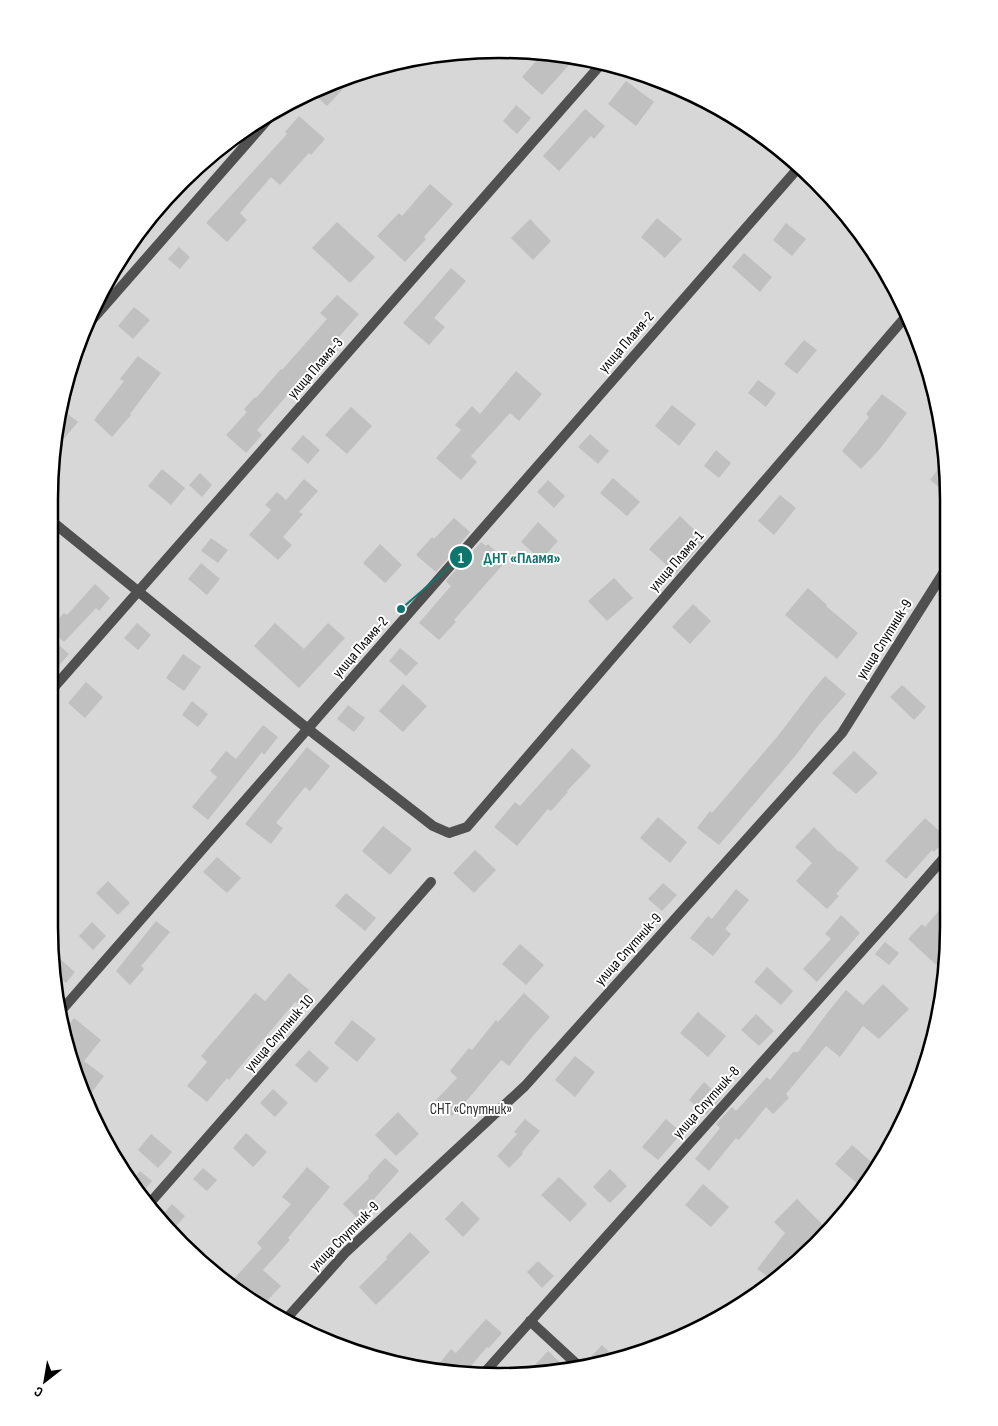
<svg xmlns="http://www.w3.org/2000/svg" width="998" height="1426" viewBox="0 0 998 1426" font-family="'Sofia Sans Condensed',sans-serif">
<rect width="100%" height="100%" fill="#fff"/>
<!-- green -->
<path fill="#d7d7d7" d="M499 49 587 57 672 83 749 125 818 181 903 300 941 411 949 499V927L941 1015 915 1100 873 1177 817 1246 698 1331 587 1369 441 1373 326 1343 202 1266 124 1177 64 1044 49 927V499L57 411 109 274 181 180 249 124 327 83 411 57Z"/>
<!-- building -->
<g fill="#c0c0c0">
<path d="M543 53 577 56 542 95 522 77Z"/>
<path d="M334 81 343 89 327 106 316 96 327 83Z"/>
<path d="M626 81 654 102 636 126 608 104Z"/>
<path d="M516 105 531 118 517 134 503 121Z"/>
<path d="M585 109 605 126 594 139 591 136 559 171 543 156Z"/>
<path d="M299 116 325 139 311 155 309 153 280 185 271 177 240 213 247 220 227 242 206 223 287 134 285 132Z"/>
<path d="M430 184 453 204 424 237 426 239 405 262 377 236 399 213 402 216Z"/>
<path d="M657 218 682 239 665 258 641 237Z"/>
<path d="M530 219 551 241 533 260 511 238Z"/>
<path d="M337 222 375 257 350 283 312 248Z"/>
<path d="M786 223 806 239 792 256 773 240Z"/>
<path d="M179 247 190 257 180 269 168 259Z"/>
<path d="M744 253 772 277 760 292 732 267Z"/>
<path d="M451 268 466 281 434 318 445 327 429 345 403 323Z"/>
<path d="M337 295 359 314 331 346 335 350 294 396 290 392 257 430 262 435 246 453 226 435 247 412 244 409 255 397 256 398 281 369 282 370 327 319 320 313Z"/>
<path d="M134 307 150 320 133 339 118 326Z"/>
<path d="M804 340 817 350 797 374 784 364Z"/>
<path d="M138 356 161 373 130 414 131 415 112 437 94 420 124 381 120 379Z"/>
<path d="M516 371 542 394 519 421 510 413 471 456 477 462 461 480 436 458 461 430 455 425 472 406 480 414Z"/>
<path d="M758 380 776 393 766 407 748 393Z"/>
<path d="M882 394 907 413 879 450 861 469 842 451 869 417 866 414Z"/>
<path d="M672 405 696 424 679 446 655 426Z"/>
<path d="M59 407 78 422 53 451 57 411Z"/>
<path d="M351 407 372 426 347 454 325 435Z"/>
<path d="M590 434 609 451 598 464 578 447Z"/>
<path d="M303 435 320 450 308 464 291 449Z"/>
<path d="M716 450 731 463 719 478 704 466Z"/>
<path d="M945 460 947 478 949 495 930 480Z"/>
<path d="M162 469 185 488 171 505 148 486Z"/>
<path d="M200 473 212 485 202 497 189 485Z"/>
<path d="M613 478 640 502 627 516 600 493Z"/>
<path d="M304 479 318 491 299 512 303 514 283 537 292 545 278 560 249 535 271 510 265 505 277 492 286 500Z"/>
<path d="M548 480 565 496 554 508 537 492Z"/>
<path d="M780 495 796 508 774 535 758 521Z"/>
<path d="M680 516 705 540 676 574 649 549Z"/>
<path d="M454 518 470 532 436 572 416 555 432 537 434 539Z"/>
<path d="M538 522 558 541 541 560 521 542Z"/>
<path d="M211 538 228 550 218 563 201 551Z"/>
<path d="M481 542 486 546 488 544 506 561 454 620 456 622 439 640 419 623 451 586 446 581Z"/>
<path d="M380 544 402 565 385 583 363 563Z"/>
<path d="M201 563 220 579 207 595 188 579Z"/>
<path d="M614 578 633 598 607 621 588 601Z"/>
<path d="M95 584 110 598 99 611 96 608 64 642 50 629 64 613 67 615Z"/>
<path d="M808 588 827 605 826 606 858 633 837 659 785 615Z"/>
<path d="M693 604 711 621 690 644 672 627Z"/>
<path d="M137 623 151 635 138 650 124 638Z"/>
<path d="M275 623 304 649 328 623 345 638 299 688 254 646Z"/>
<path d="M58 644 69 654 57 668 49 661V655Z"/>
<path d="M400 648 418 663 406 676 389 661Z"/>
<path d="M183 654 201 667 184 691 166 678Z"/>
<path d="M825 676 846 694 817 727 796 755 719 845 697 828 710 811 712 813 777 737 810 694Z"/>
<path d="M86 682 103 697 85 718 68 703Z"/>
<path d="M403 684 427 706 403 732 379 711Z"/>
<path d="M902 685 926 707 914 720 890 697Z"/>
<path d="M192 701 208 714 198 727 182 715Z"/>
<path d="M348 705 365 718 354 732 337 719Z"/>
<path d="M263 725 278 737 264 755 262 752 208 820 192 807 217 777 210 771 226 751 236 759Z"/>
<path d="M307 747 330 766 310 791 305 787 276 823 283 828 271 844 245 824Z"/>
<path d="M572 748 591 766 567 791 568 792 551 811 548 809 517 846 494 827 515 802 520 806Z"/>
<path d="M854 751 878 773 856 794 832 773Z"/>
<path d="M658 817 687 842 670 863 640 838Z"/>
<path d="M925 818 947 838 934 852 932 850 906 879 885 861Z"/>
<path d="M383 826 412 849 390 875 362 851Z"/>
<path d="M814 827 839 852 840 851 859 868 836 894 839 896 827 909 796 881 812 863 795 847Z"/>
<path d="M475 850 496 870 474 893 453 873Z"/>
<path d="M217 857 241 878 227 893 203 872Z"/>
<path d="M108 881 130 903 118 915 96 893Z"/>
<path d="M663 883 677 895 662 911 648 899Z"/>
<path d="M736 889 749 900 725 929 731 934 713 956 690 938 708 916 712 919Z"/>
<path d="M346 893 376 918 365 931 335 906Z"/>
<path d="M949 899V927L945 973 908 939 922 924 925 927Z"/>
<path d="M841 915 860 933 817 982 803 969 831 939 825 934Z"/>
<path d="M156 921 170 932 141 966 144 969 130 985 116 971Z"/>
<path d="M92 922 106 936 93 950 79 936Z"/>
<path d="M885 942 899 953 889 965 875 954Z"/>
<path d="M520 944 544 965 526 985 502 964Z"/>
<path d="M52 952 75 972 66 983 55 974Z"/>
<path d="M767 967 793 991 781 1005 754 982Z"/>
<path d="M289 973 309 990 297 1003 295 1002 229 1080 227 1078 207 1102 187 1086 207 1062 201 1056 255 993 265 1001Z"/>
<path d="M883 984 909 1009 879 1039 863 1026 840 1057 826 1046 786 1094 789 1098 773 1114 766 1107 739 1140 736 1138 709 1171 695 1159 720 1128 716 1124 732 1107 736 1111 767 1077 770 1080 793 1052H798L828 1012 846 990 863 1005Z"/>
<path d="M524 993 550 1017 532 1037 509 1066 501 1060 469 1098 452 1116 436 1100 457 1078 450 1071 469 1048 472 1050 496 1020 498 1022Z"/>
<path d="M698 1012 726 1036 708 1057 680 1033Z"/>
<path d="M756 1014 774 1031 759 1046 741 1030Z"/>
<path d="M74 1018 101 1040 84 1061 104 1076 88 1097 64 1044 63 1032Z"/>
<path d="M352 1020 376 1039 357 1062 334 1043Z"/>
<path d="M309 1050 329 1068 316 1083 295 1065Z"/>
<path d="M575 1056 595 1072 575 1097 555 1080Z"/>
<path d="M704 1082 721 1098 706 1115 689 1100Z"/>
<path d="M273 1089 288 1103 275 1117 260 1103Z"/>
<path d="M398 1112 419 1134 396 1156 375 1135Z"/>
<path d="M525 1119 540 1131 522 1152 523 1154 509 1168 497 1156 517 1134 514 1132Z"/>
<path d="M666 1119 682 1133 658 1160 642 1147Z"/>
<path d="M246 1133 267 1152 253 1167 233 1148Z"/>
<path d="M151 1134 172 1152 158 1168 138 1150Z"/>
<path d="M852 1145 876 1166 859 1185 835 1164Z"/>
<path d="M385 1158 399 1171 357 1218 343 1204 369 1178 368 1176Z"/>
<path d="M307 1167 330 1187 288 1238 290 1240 263 1270 281 1286 264 1304 238 1288 231 1282 262 1248 257 1243 291 1204 282 1197Z"/>
<path d="M203 1168 217 1180 207 1191 193 1179Z"/>
<path d="M610 1169 627 1186 610 1203 593 1187Z"/>
<path d="M140 1171 152 1181 140 1195 130 1183Z"/>
<path d="M559 1177 587 1204 570 1222 541 1195Z"/>
<path d="M703 1184 729 1207 711 1227 685 1205Z"/>
<path d="M797 1199 827 1229 794 1262 771 1279 757 1269 785 1233 774 1222Z"/>
<path d="M462 1201 480 1219 463 1237 445 1219Z"/>
<path d="M172 1204 185 1216 172 1231 160 1218Z"/>
<path d="M410 1232 430 1252 376 1305 359 1287 387 1259 386 1257Z"/>
<path d="M538 1261 554 1276 542 1288 527 1272Z"/>
<path d="M486 1319 502 1333 489 1348 487 1347 465 1373H441L436 1372 442 1366 439 1364 451 1349 456 1353Z"/>
<path d="M602 1345 616 1359 589 1368 585 1363Z"/>
<path d="M548 1351 567 1369 529 1371Z"/>
</g>
<g fill="none" stroke-linecap="round" stroke-linejoin="round">
<!-- lane -->
<path stroke="#505050" stroke-width="10" d="M530 1321 582 1369"/>
<!-- street -->
<g stroke="#505050" stroke-width="10">
<path d="M92 320 276 110"/>
<path d="M49 519 308 729 433 826 449 833 467 827 908 314"/>
<path d="M49 693 603 62"/>
<path d="M60 1012 800 166"/>
<path d="M149 1204 431 882"/>
<path d="M287 1318 346 1252 525 1086 842 733 949 564"/>
<path d="M485 1372 895 914 949 852"/>
</g>
</g>
<g text-anchor="middle" stroke-width="4" stroke-linejoin="round" paint-order="stroke">
<!-- street labels -->
<g font-size="15" fill="#000" stroke="#fff">
<text transform="translate(626 342) rotate(-49)" y="5">улица Пламя-2</text>
<text transform="translate(315 368) rotate(-49)" y="5">улица Пламя-3</text>
<text transform="translate(676 561) rotate(-49)" y="5">улица Пламя-1</text>
<text transform="translate(884 639) rotate(-58)" y="5">улица Спутник-9</text>
<text transform="translate(360 647) rotate(-49)" y="5">улица Пламя-2</text>
<text transform="translate(628 949) rotate(-48)" y="5">улица Спутник-9</text>
<text transform="translate(279 1033) rotate(-49)" y="5">улица Спутник-10</text>
<text transform="translate(706 1102) rotate(-48)" y="5">улица Спутник-8</text>
<text transform="translate(344 1236) rotate(-45)" y="5">улица Спутник-9</text>
</g>
<!-- park labels -->
<g font-size="15" fill="#2e2e2e" stroke="#fff">
<text x="471" y="1114">СНТ «Спутник»</text>
</g>
</g>
<!-- crop -->
<path d="M0 0H998V1426H0ZM499 58H499A441 441 0 0 1 940 499V927A441 441 0 0 1 499 1368H499A441 441 0 0 1 58 927V499A441 441 0 0 1 499 58Z" fill="#fff" fill-rule="evenodd"/>
<path fill="none" stroke="#000" stroke-width="2.5" d="M499 58H499A441 441 0 0 1 940 499V927A441 441 0 0 1 499 1368H499A441 441 0 0 1 58 927V499A441 441 0 0 1 499 58Z"/>
<!-- callouts -->
<path fill="none" stroke="#0f766e" stroke-width="2" d="M401 609L461 557"/>
<g fill="#0f766e" stroke="#fff" stroke-width="2">
<circle cx="401" cy="609" r="5"/>
<circle cx="461" cy="557" r="12"/>
</g>
<g font-size="15" text-anchor="middle" font-weight="bold" fill="#fff">
<text x="461" y="563">1</text>
</g>
<g font-size="16" text-anchor="middle" font-weight="bold" fill="#0f766e" stroke="#fff" stroke-width="4" stroke-linejoin="round" paint-order="stroke">
<text x="522" y="563">ДНТ «Пламя»</text>
</g>
<!-- north arrow -->
<g transform="translate(45 1381) rotate(211)" stroke="#ffffff" stroke-width="4" paint-order="stroke">
<path d="M0-4L9 19L0 12L-9 19Z" fill="#000000"/>
<text y="-8" font-size="14" font-weight="bold" text-anchor="middle" fill="#000000">С</text>
</g>
</svg>
